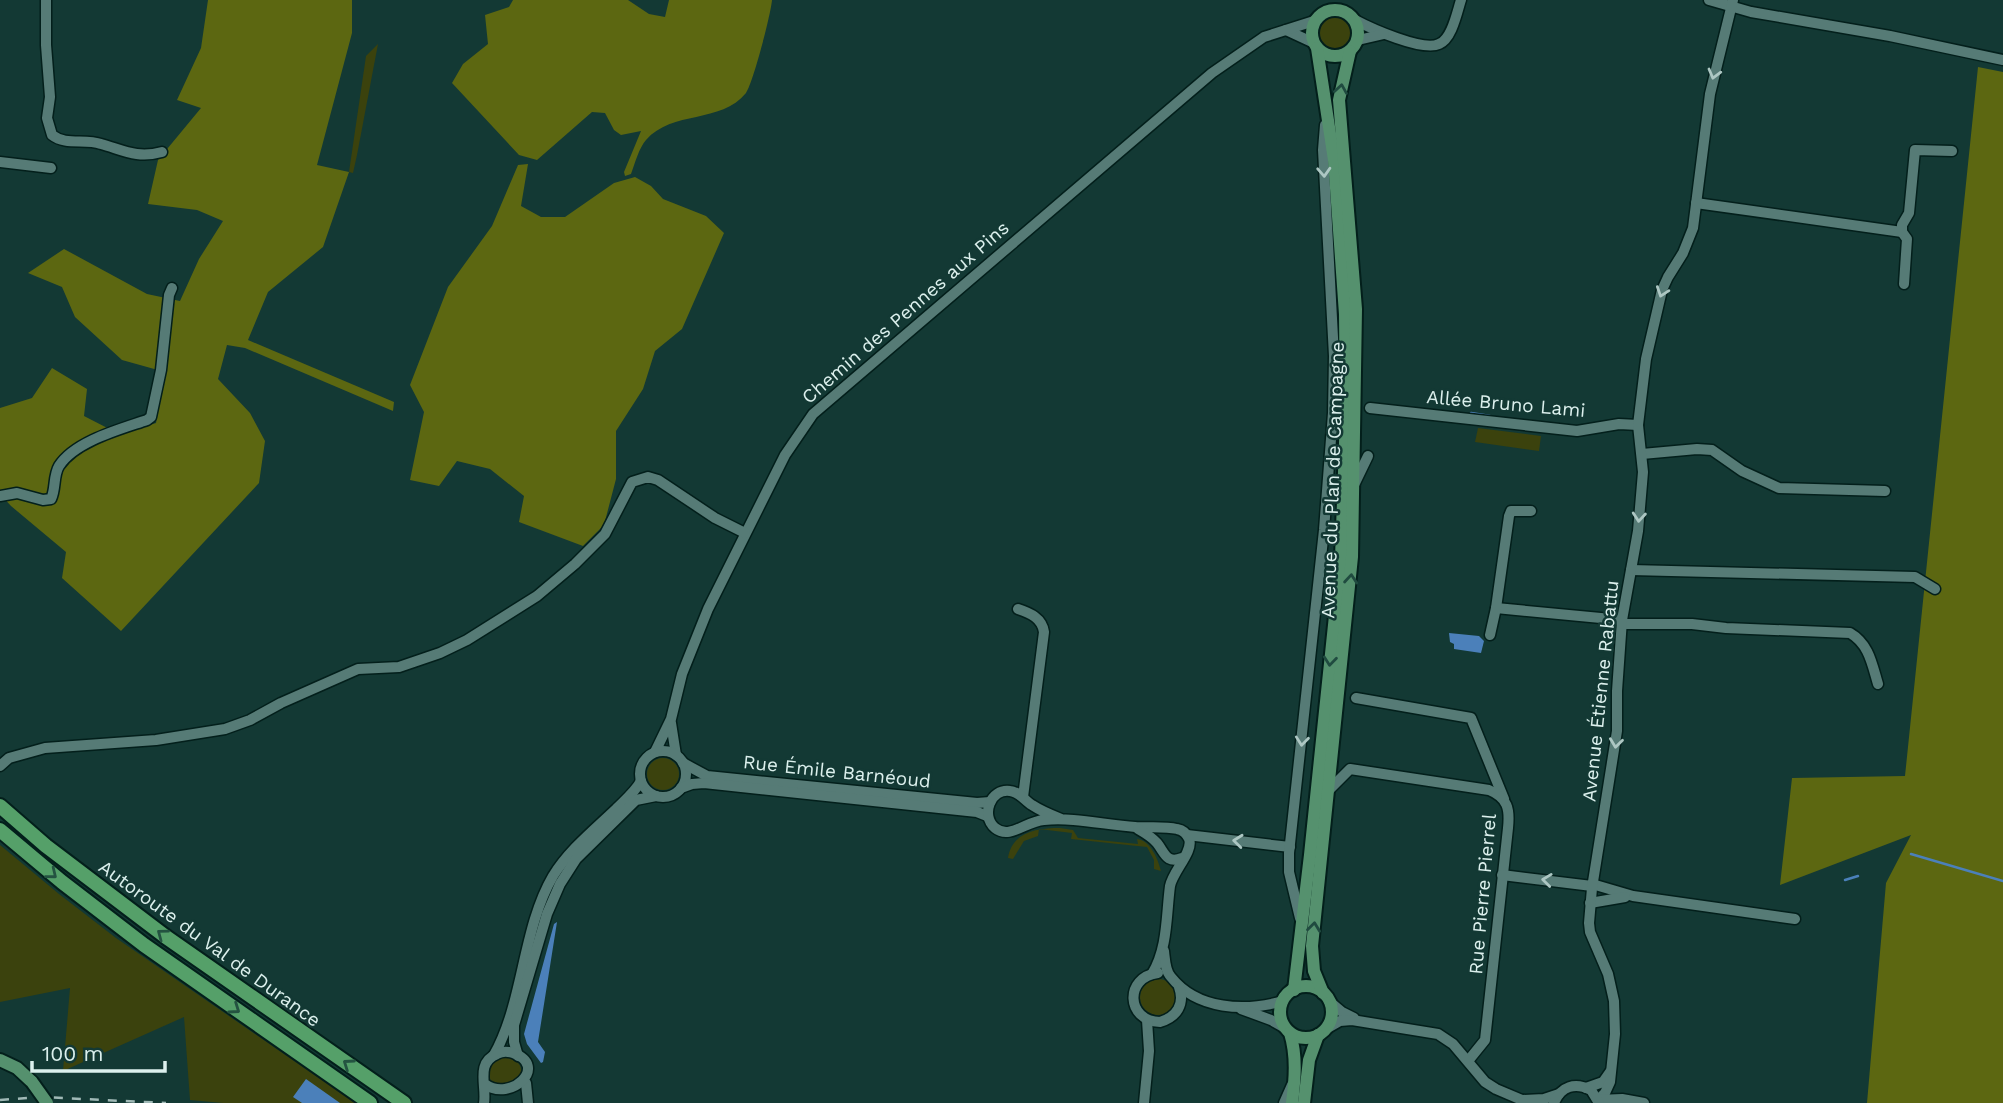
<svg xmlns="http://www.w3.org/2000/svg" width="2003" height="1103" viewBox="0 0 2003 1103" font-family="'Work Sans',sans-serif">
<rect width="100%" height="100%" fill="#133934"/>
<!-- green -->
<g fill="#3b420d">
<circle cx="1334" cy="34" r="19"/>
<path d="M378 44 357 155 353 173 349 172 366 56Z"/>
<path d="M1478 428 1541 436 1539 451 1475 442Z"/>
<circle cx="663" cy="774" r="16"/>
<path d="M1060 828 1073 830 1078 838 1138 844 1137 839C1150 840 1158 859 1161 871L1154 869V860L1147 847 1071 839 1072 833 1039 829 1038 836 1024 841 1013 859 1008 858C1012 832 1037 828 1060 828Z"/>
<path d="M0 845 59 894 116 938 355 1103H223L190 1100 184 1017 63 1071 70 988 0 1002Z"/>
<circle cx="1158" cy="997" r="18"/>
<path d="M503 1057C522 1058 524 1070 519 1085L492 1084C486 1072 491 1061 503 1057Z"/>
</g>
<!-- forest -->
<g fill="#5c6711">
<path d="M208 0H352V33L317 165 349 172 323 247 268 292 248 340 394 402 393 411 245 348 227 345 218 379 250 413 265 441 259 483 121 631 62 578 66 552 11 506 0 494V408L32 398 52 368 87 389 84 416 119 434 156 423 165 372 122 360 75 317 62 287 28 273 64 249 147 294 180 301 199 259 223 221 197 210 148 204 158 160 201 108 177 100 201 48Z"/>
<path d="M513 0H628L649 14 665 17 669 0H772C771 14 753 83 746 93 721 124 672 110 646 140 639 148 635 163 631 174L625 176 624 172 641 131 621 135 614 130 605 113 592 112 537 160 519 155 452 83 463 64 488 44 485 15 509 7Z"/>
<path d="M1978 67 2003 72V1103H1867L1886 883 1911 835 1780 885 1792 778 1905 776Z"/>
<path d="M528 164 521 206 541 217H565L614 183 635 177 651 186 663 199 706 216 724 233 682 329 655 351 643 389 616 431V479L604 525 583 546 519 522 524 496 490 469 457 461 439 486 410 480 424 412 410 385 448 287 492 226 518 165Z"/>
</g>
<!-- water -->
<g fill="#4b80ba">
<path d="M1449 633 1479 636 1484 641 1481 653 1454 649V644L1450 642Z"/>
<path d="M557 922 538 1042 545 1052 543 1062 541 1063 527 1044 524 1034 554 924Z"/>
<path d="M306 1079 340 1103H302L293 1097Z"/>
</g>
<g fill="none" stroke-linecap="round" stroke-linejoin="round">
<!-- stream -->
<g stroke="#4b80ba" stroke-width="2.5">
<path d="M1470 415 1471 413 1490 416"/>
<path d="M1911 854 2003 881"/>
<path d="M1845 880 1858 876"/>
</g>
<defs>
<g id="minor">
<path d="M46 0V45L50 97 47 118 52 135C66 146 85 138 101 144 123 150 137 159 162 152"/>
<path d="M1709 0 1751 12 1890 36 2003 60"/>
<path d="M1355 20C1370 28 1423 52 1439 44 1452 39 1457 12 1461 0"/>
<path d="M1286 30 1314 43"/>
<path d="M1358 40 1384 34"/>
<path d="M0 162 51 168"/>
<path d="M1696 203 1902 232"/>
<path d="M1904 284 1907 239 1902 232V225L1909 213 1915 150 1952 151"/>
<path d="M1370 408 1577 431 1619 424 1638 425"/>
<path d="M1642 454 1697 449 1712 450 1742 471 1779 488 1885 491"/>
<path d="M1354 485 1368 456"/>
<path d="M0 496 17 493 43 500 51 499C56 489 53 476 59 466 75 441 121 429 147 420L151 417 161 370 169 295 172 288"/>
<path d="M1631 570 1915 577 1935 589"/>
<path d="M1496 608 1622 620"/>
<path d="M1018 609C1030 613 1042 618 1044 632L1023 797"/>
<path d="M1622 624H1692L1726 628 1850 633C1869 644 1872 664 1878 684"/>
<path d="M1490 635 1496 608 1509 516 1511 511H1531"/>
<path d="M1356 698 1471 718 1504 799"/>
<path d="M671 723 676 755"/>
<circle cx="663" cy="774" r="23"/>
<path d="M655 752 671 719 682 674 708 609 785 455 813 414 1212 73 1264 37 1314 21"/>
<path d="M683 763 707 776 977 803 990 802"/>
<path d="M0 766 9 758 45 748 156 740 225 729 250 720 281 703 358 669 399 667 440 653 467 640 537 596 575 564 605 534 632 482 648 477 658 480 715 518 745 533"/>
<path d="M681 788 692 784 704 783 977 812 987 816"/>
<path d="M1329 790 1350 769 1489 790C1508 798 1510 809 1508 828L1485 1040 1468 1061"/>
<path d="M1061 819C1051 815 1041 811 1032 805 1025 801 1020 792 1010 791 991 788 980 815 995 828 1010 840 1026 821 1044 820 1074 817 1105 825 1135 827 1148 828 1164 826 1177 829 1183 830 1187 834 1189 839 1194 851 1173 871 1170 886 1166 916 1168 948 1152 974"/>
<path d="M1138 829C1145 833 1152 837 1157 843 1165 853 1166 864 1182 858"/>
<path d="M1187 835 1290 847"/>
<path d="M1502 875 1592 886"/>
<path d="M1592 884 1633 896 1795 919"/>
<path d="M1590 903 1625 897"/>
<path d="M1300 918 1289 872V853L1324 530 1333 413 1334 356 1323 150 1325 125"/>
<path d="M1164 951C1165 959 1165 971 1171 977 1197 1010 1245 1012 1283 1001"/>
<path d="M1158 973C1124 977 1126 1021 1160 1022 1177 1017 1185 1004 1179 987"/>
<path d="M1329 1001 1342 1012 1354 1018"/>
<path d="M1241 1009 1271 1020 1285 1028"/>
<path d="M1326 1029 1340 1021 1352 1020 1438 1034 1453 1044 1485 1082 1496 1089 1529 1103"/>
<path d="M494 1055C524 1002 522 929 553 876 569 850 594 830 616 809 625 800 635 792 641 781"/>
<path d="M518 1056 514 1042V1025L547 914 560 884 576 859 636 800 656 796"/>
<path d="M526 1083 528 1103"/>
<path d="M1586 1088 1603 1082 1610 1072"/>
<path d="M1523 1100 1544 1099 1559 1094"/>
<path d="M1598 1100 1605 1093 1610 1082 1615 1034 1614 1001 1608 974 1590 932 1589 923 1592 888 1617 731V691L1622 620 1638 531 1643 472 1638 425 1646 359 1662 290 1668 277 1683 253 1693 228 1710 94 1733 0"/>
<path d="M1598 1100 1622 1099 1644 1103"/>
<path d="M484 1103C487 1086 475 1063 497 1054 502 1051 507 1051 513 1053 550 1066 510 1103 485 1084"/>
<path d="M1144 1103 1149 1051 1147 1020"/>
<path d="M1284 1103 1292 1085"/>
<path d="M1554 1103C1561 1086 1575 1082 1591 1090L1599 1103"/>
</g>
<g id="major">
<circle cx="1335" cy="33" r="23"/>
<circle cx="1306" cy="1012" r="26"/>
<path d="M1294 990 1310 855 1341 558 1346 414 1345 314 1334 160 1317 48"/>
<path d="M1323 993 1314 971 1312 946 1352 557 1356 309 1339 100 1350 51"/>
<path d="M1290 1033C1297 1056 1295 1079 1292 1103"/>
<path d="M0 1060 17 1068 32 1082"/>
<path d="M1304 1103 1309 1060 1318 1035"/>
</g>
<g id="highway">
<path d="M0 806 46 846 166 937 404 1103"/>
<path d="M0 830 62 882 144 945 370 1103"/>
</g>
</defs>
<!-- minor casing -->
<use href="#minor" stroke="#031f1b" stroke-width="13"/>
<!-- major casing -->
<use href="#major" stroke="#031f1b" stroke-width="16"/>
<!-- highway casing -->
<use href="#highway" stroke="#031f1b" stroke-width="18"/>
<!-- minor -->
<use href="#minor" stroke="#567b76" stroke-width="10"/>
<!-- major -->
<use href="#major" stroke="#55916e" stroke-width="12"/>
<!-- highway -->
<use href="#highway" stroke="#55a069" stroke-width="14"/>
<!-- rail -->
<path stroke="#a0b9b6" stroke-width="2.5" stroke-dasharray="9 9" stroke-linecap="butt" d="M0 1100 41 1097 166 1103"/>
<defs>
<path id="major-bridge" d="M32 1082 47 1103"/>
</defs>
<!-- major-bridge casing -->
<use href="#major-bridge" stroke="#031f1b" stroke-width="16" stroke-linecap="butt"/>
<!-- major-bridge -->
<use href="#major-bridge" stroke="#55916e" stroke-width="12"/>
</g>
<!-- one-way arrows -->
<defs><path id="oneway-chevron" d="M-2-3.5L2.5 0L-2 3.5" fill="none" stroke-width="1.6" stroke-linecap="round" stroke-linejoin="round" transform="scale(1.75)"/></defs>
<g stroke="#adc7c3">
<use href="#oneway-chevron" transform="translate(1714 74) rotate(105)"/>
<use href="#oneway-chevron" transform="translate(1324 172) rotate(87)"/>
<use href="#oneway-chevron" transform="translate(1662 292) rotate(109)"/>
<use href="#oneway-chevron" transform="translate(1639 517) rotate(95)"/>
<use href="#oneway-chevron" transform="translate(1302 741) rotate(96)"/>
<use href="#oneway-chevron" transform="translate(1616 743) rotate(97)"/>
<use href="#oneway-chevron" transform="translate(1238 841) rotate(-174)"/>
<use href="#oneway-chevron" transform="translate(1547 880) rotate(-173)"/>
</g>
<g stroke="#204b40">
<use href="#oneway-chevron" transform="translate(1341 89) rotate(-81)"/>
<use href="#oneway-chevron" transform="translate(1351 579) rotate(-85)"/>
<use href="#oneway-chevron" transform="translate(1330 661) rotate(96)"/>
<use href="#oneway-chevron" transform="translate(1314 927) rotate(-83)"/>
</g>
<g stroke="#245341">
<use href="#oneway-chevron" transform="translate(52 874) rotate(39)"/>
<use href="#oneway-chevron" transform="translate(162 934) rotate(-143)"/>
<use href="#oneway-chevron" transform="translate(235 1009) rotate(35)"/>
<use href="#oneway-chevron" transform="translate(348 1064) rotate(-145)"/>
</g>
<g text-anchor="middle" stroke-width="5" stroke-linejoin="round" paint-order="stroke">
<!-- street labels -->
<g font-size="19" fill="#dcf0ed" stroke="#133934">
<text transform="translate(905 312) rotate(-41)" y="7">Chemin des Pennes aux Pins</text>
<text transform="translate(1506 403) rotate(5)" y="7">Allée Bruno Lami</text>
<text transform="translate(1332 480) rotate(-88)" y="7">Avenue du Plan de Campagne</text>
<text transform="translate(1600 691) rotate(-84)" y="7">Avenue Étienne Rabattu</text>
<text transform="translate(837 771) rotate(6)" y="7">Rue Émile Barnéoud</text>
<text transform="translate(1482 894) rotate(-85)" y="7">Rue Pierre Pierrel</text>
<text transform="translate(210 943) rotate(36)" y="7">Autoroute du Val de Durance</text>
</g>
</g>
<!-- scale -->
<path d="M32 1061v10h133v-10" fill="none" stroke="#dcf0ed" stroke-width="3.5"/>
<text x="42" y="1061" font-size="21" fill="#dcf0ed" stroke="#133934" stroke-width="5" paint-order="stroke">100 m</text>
</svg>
